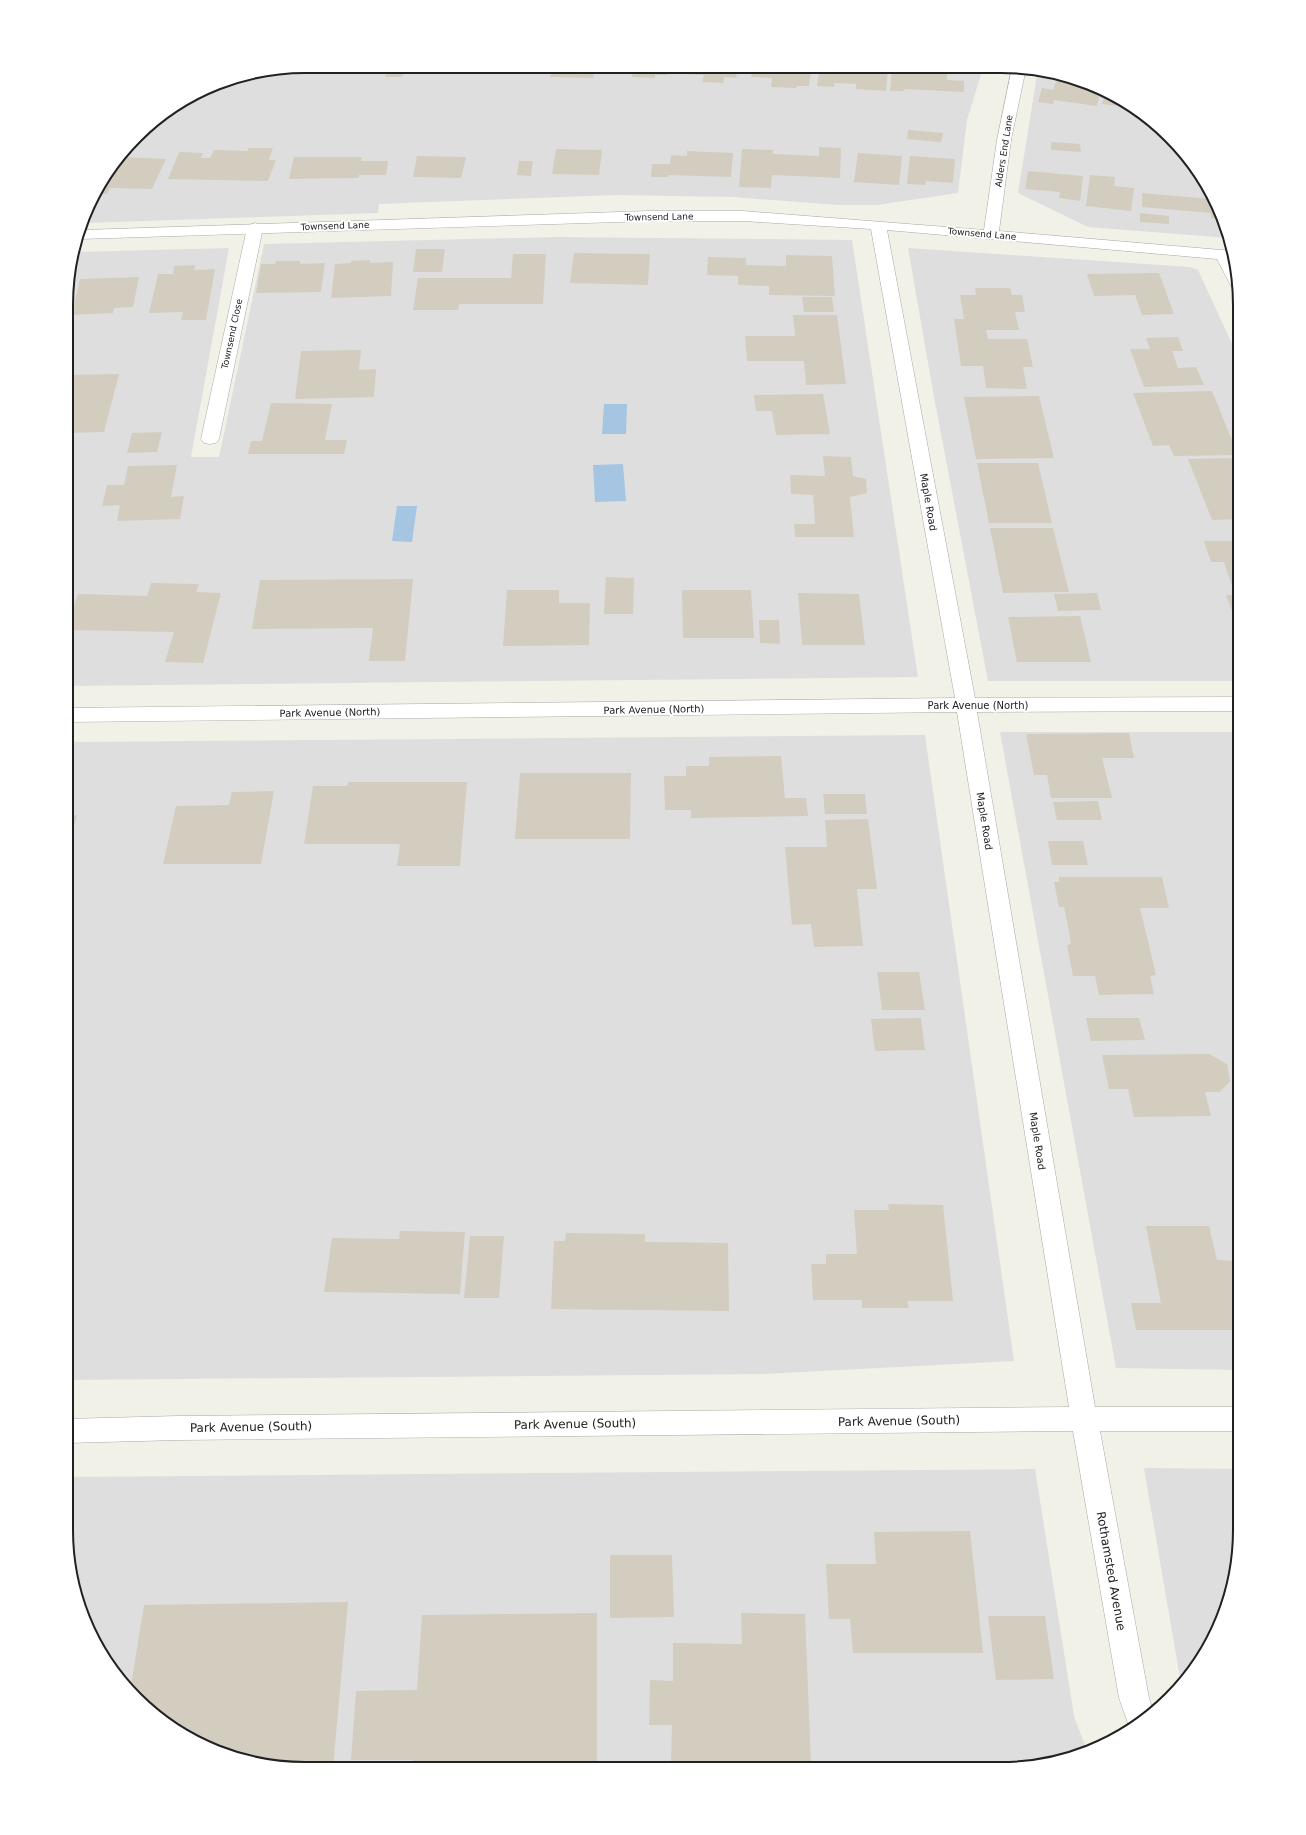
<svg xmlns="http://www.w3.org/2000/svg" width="1306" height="1835" viewBox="0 0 1306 1835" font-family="'DejaVu Sans',sans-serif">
<rect width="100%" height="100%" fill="#f2f1e7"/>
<!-- residential -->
<g fill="#dfdede">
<path d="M305 66 983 68 967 120 958 193 877 205H839L732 197 616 195 379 204 378 213 85 223 98 186 148 125 228 79Z"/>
<path d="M1038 69 1093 84 1146 115 1190 159 1215 200 1228 238 1088 227 1018 193Z"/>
<path d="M556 237 852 240 918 677 67 686 68 274 75 252 229 248 191 457H219L264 244Z"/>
<path d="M908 248 1190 267 1198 270 1240 361V681H988L934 397Z"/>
<path d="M1000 732H1240V1370L1116 1368Z"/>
<path d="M925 735 1014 1361 764 1374 66 1380 67 742Z"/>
<path d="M1144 1468 1240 1469 1239 1546 1227 1607 1200 1663 1181 1684Z"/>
<path d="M1035 1469 1074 1716 1087 1751 1048 1764 1001 1769 274 1767 214 1751 172 1729 125 1687 91 1635 71 1577 66 1530V1477Z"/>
</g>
<!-- water -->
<g fill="#a5c5e3">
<path d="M604 404H627L626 434H602Z"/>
<path d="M623 464 626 501 595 502 593 465Z"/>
<path d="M397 506H417L412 542 392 541Z"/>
</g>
<!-- building -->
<g fill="#d3cdc0">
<path d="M305 66H311L309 71 289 69Z"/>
<path d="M372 66H405L402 77H385L387 70H371Z"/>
<path d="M461 66 513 67 512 74 494 73 496 69 460 68Z"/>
<path d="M526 67H595L593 78 550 77 552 71 525 70Z"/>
<path d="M609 67H668L667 75H655V78L632 77 633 71 609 70Z"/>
<path d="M682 67H738L736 78 724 77 723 83 702 82 704 75 680 74Z"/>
<path d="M753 67H812L809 86H797L796 88 771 87 772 78 751 77Z"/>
<path d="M820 67 888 68 886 91 856 89V84L834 83V87L817 86Z"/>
<path d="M892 68H905L904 72 921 73V70L947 72V80L964 81V92L904 89 903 91H890Z"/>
<path d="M1056 81 1076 83V86L1101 89 1097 106 1054 100 1053 104 1038 102 1042 88 1053 90Z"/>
<path d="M1105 92 1107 93 1133 108 1102 104Z"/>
<path d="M908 130 943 133 941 142 907 139Z"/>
<path d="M1051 142 1080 144 1081 152 1051 150Z"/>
<path d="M819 147 841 148 840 178 772 175 771 188 739 187 742 149 773 150V154L819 156Z"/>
<path d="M248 148H273L269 160H276L268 181 168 179 179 152 203 153 201 158H210L214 150 248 151Z"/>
<path d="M556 149 602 150 599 175 552 174Z"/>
<path d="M687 151 733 153 731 177 668 175V177H651L652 164H670L671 155 687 156Z"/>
<path d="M858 153 902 156 899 185 854 182Z"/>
<path d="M417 156 466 157 461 178 413 177Z"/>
<path d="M910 156 955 159 953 183 926 181 925 185 907 184Z"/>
<path d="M121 157 166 159 152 189 110 188 107 194H95L98 186Z"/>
<path d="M294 157H362L361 161H388L386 175H359L358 178 289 179Z"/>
<path d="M519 161H533L531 176 517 175Z"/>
<path d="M1028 171 1083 176 1080 201 1059 198 1060 192 1025 189Z"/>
<path d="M1090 175 1115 177 1114 186 1134 188 1131 211 1086 206Z"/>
<path d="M1142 193 1210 199V193H1211L1222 219 1211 218V213L1142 207Z"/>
<path d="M1140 213 1169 216V224L1140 222Z"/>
<path d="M416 249H445L442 272H413Z"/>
<path d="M574 253 650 254 648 285 570 283Z"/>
<path d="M513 254H546L543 304H459L458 310H413L418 278H511Z"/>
<path d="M786 255 832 256 835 296 769 295V286L738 285V276L707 275 708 257 746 258V265L786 266Z"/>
<path d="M370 260V263L393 262 391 296 331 298 335 264 351 263V261Z"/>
<path d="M276 261H300V264L325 263 321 292 256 293 261 264H275Z"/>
<path d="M195 265 194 270 215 269 206 320H181L183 312 149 313 158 274H173L174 266Z"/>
<path d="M1159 273 1174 314 1142 315 1135 295 1094 296 1087 274Z"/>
<path d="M139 277 133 307 114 308 113 313 72 315 80 279Z"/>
<path d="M975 288H1010L1012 295H1022L1025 312H1015L1019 330H986L988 339H1027L1033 367H1023L1027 389 986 388 983 366H961L954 319H964L960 295H976Z"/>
<path d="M802 297H832L834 312H804Z"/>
<path d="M793 315H837L846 384 806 385 804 361H747L745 336H795Z"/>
<path d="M1178 337 1183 351H1172L1178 368 1196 367 1204 385 1144 387 1130 349H1150L1146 338Z"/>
<path d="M361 350 359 370 376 369 374 397 295 399 301 351Z"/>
<path d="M119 374 104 432 68 433V375Z"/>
<path d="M1212 391 1238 455 1174 456 1169 445 1153 446 1133 393Z"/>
<path d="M823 394 830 434 776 435 772 411H756L754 395Z"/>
<path d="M1039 396 1054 458 976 459 964 397Z"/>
<path d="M271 403 332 404 325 440H347L344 454H248L251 441H262Z"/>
<path d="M162 432 157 452 127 453 132 433Z"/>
<path d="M823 456 851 457 853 476 866 479 867 493 850 497 854 537H795L794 524H815L813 495 791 494 790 475 825 476Z"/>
<path d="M1240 458V519L1212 520 1188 459Z"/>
<path d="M977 463H1038L1052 523H989Z"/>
<path d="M177 465 171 497 184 496 180 519 117 521 120 505 102 506 107 485H124L128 466Z"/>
<path d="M990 528H1053L1069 592 1003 593Z"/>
<path d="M1204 541H1240V628H1238L1226 595H1235L1224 562H1211Z"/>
<path d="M606 577 634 578 633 614H604Z"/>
<path d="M413 579 405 661H369L373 628 252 629 260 580Z"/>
<path d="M151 583 199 584 196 592 221 593 203 663 165 662 174 632 67 630 68 606H74L78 594 147 596Z"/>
<path d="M507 590H559V603H590L589 645 503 646Z"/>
<path d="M682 590H751L754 638H683Z"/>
<path d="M798 593 859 594 865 645H802Z"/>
<path d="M1097 593 1101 610 1058 611 1054 594Z"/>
<path d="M1080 616 1091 662H1017L1008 617Z"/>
<path d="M759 620H779L780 644 760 643Z"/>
<path d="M1129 733 1134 758H1102L1112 798H1051L1047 775H1034L1026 734Z"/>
<path d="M781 756 785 798H806L808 816 691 818V810H665L664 776H686V766H709V757Z"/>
<path d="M520 773H631L630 839H515Z"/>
<path d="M348 782H467L460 866H397L400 844H304L313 786H347Z"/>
<path d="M274 791 261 864H163L176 806 229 805 232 792Z"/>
<path d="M823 794H865L867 814H825Z"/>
<path d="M1098 801 1102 820H1057L1053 802Z"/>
<path d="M67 815H77L68 847H67Z"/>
<path d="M868 819 877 889H857L863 946 814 947 811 924 792 925 785 847H827L825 820Z"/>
<path d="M1048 841H1083L1088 865H1052Z"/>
<path d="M1059 877H1162L1169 908H1140L1156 975 1150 976 1154 994 1099 995 1095 976H1073L1067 945 1071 944 1068 926 1064 907H1059L1054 882H1059Z"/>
<path d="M877 972H919L925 1010H882Z"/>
<path d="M921 1018 925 1050 875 1051 871 1019Z"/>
<path d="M1086 1018H1139L1145 1040 1091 1041Z"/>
<path d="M1209 1054 1227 1064 1230 1081 1220 1092H1205L1211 1116 1134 1117 1128 1089H1109L1102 1055Z"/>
<path d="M888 1204 943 1205 953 1301H907L909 1308H862V1300H813L811 1264H826V1254H857L854 1210H889Z"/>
<path d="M1146 1226H1209L1217 1260 1233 1261 1240 1287V1330H1136L1131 1303H1161Z"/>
<path d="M400 1231 465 1232 460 1294 324 1292 332 1238 399 1239Z"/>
<path d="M566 1233 645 1234V1242L728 1243 729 1311 551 1309 554 1241H565Z"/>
<path d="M470 1236H504L499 1298H464Z"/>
<path d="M970 1531 983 1653H853L850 1619H829L826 1564H876L874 1532Z"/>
<path d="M610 1555H672L674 1617 610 1618Z"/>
<path d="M348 1602 333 1767H274L214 1751 172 1729 130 1692 144 1605Z"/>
<path d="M597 1613V1768L413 1767V1760H351L356 1691 417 1690 422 1615Z"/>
<path d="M741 1613 805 1614 811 1765 752 1764V1768H694V1764L671 1763 672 1725H649L650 1680 673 1681V1643L742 1644Z"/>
<path d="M988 1616H1045L1054 1679 996 1680Z"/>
</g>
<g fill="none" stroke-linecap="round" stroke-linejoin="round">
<defs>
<path id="lane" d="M255 223 260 225 263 228 219 439 216 443 210 444 204 443 201 439 247 228 250 225Z"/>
<path id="street" d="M1012 68H1026L1011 140 999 231 1233 251 1236 261H1233L1236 266 1238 290 1232 288 1217 259 887 230 975 698 1240 697V711L977 712 1095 1407H1240V1431H1100L1149 1698 1154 1713 1130 1729 1119 1698 1073 1431 178 1440 66 1443V1419L178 1416 1069 1407 957 712 67 722V708L955 698 871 229 743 221H649L80 239 83 230 649 211H743L984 230 997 140Z"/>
</defs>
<!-- lane casing -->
<use href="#lane" stroke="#a8a8a8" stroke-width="1"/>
<!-- street casing -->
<use href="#street" stroke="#a8a8a8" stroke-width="1"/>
<!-- lane -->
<use href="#lane" fill="#fff" fill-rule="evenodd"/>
<!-- street -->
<use href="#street" fill="#fff" fill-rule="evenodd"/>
</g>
<g text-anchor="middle" stroke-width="4" stroke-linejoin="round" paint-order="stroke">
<!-- far-street labels -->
<g font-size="9" fill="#212121" stroke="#fff">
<text transform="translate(1004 151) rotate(-81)" y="3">Alders End Lane</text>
<text transform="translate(659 217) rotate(-1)" y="3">Townsend Lane</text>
<text transform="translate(335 226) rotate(-2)" y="3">Townsend Lane</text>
<text transform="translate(982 234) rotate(5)" y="3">Townsend Lane</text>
<text transform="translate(232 334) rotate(-78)" y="3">Townsend Close</text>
</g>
<!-- street labels -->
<g font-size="10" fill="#212121" stroke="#fff">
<text transform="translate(929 502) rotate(80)" y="4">Maple Road</text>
<text x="978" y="709">Park Avenue (North)</text>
<text transform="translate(654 709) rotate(-1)" y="4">Park Avenue (North)</text>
<text transform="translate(330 712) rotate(-1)" y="4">Park Avenue (North)</text>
<text transform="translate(985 821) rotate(81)" y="4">Maple Road</text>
<text transform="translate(1038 1141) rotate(81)" y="4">Maple Road</text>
</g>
<!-- near-street labels -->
<g font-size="12" fill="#212121" stroke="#fff">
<text transform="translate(899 1421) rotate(-1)" y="4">Park Avenue (South)</text>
<text transform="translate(575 1424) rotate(-1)" y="4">Park Avenue (South)</text>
<text transform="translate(251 1427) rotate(-1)" y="4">Park Avenue (South)</text>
<text transform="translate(1111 1571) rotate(80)" y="4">Rothamsted Avenue</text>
</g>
</g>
<!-- crop -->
<path d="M0 0H1306V1835H0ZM305 73H1001A232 232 0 0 1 1233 305V1530A232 232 0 0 1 1001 1762H305A232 232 0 0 1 73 1530V305A232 232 0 0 1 305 73Z" fill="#fff" fill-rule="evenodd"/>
<path fill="none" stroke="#212121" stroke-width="2" d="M305 73H1001A232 232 0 0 1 1233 305V1530A232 232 0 0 1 1001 1762H305A232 232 0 0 1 73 1530V305A232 232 0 0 1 305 73Z"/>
</svg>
